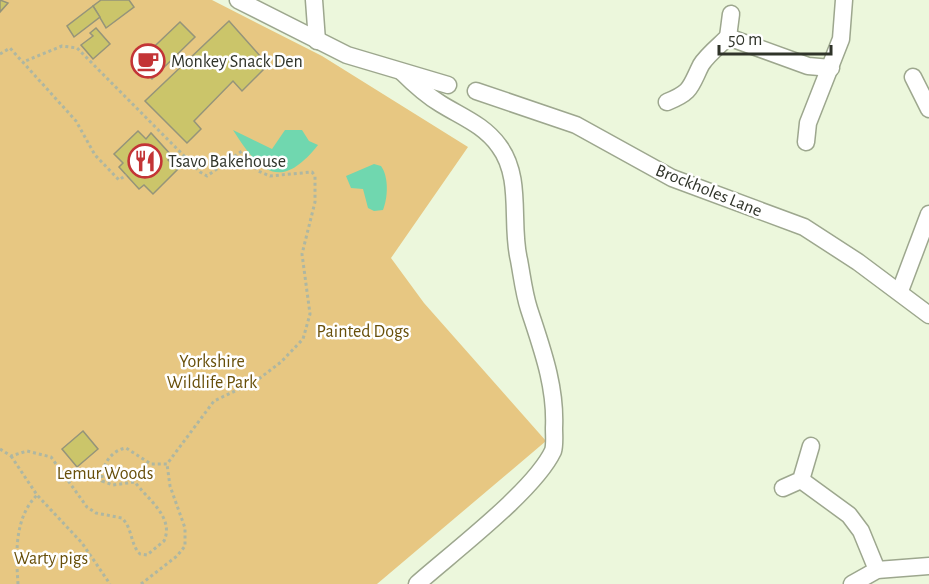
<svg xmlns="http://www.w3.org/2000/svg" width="929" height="584" viewBox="0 0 929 584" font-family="'Alegreya Sans',sans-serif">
<rect width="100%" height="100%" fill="#ecf7dc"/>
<!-- green -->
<path fill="#e7c782" d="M0 0H212L322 56 468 147 391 258 424 303 546 441 377 584H0Z"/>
<!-- water -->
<g fill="#70d7af">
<path d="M233 130 272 149 285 130H302L309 141 318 145C280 193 259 171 233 130Z"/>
<path d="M374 164 381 166C389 177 388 198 383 210L374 211 368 208 363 189 351 188 346 176Z"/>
</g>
<!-- building -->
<g fill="#cbc56a" stroke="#95947a" stroke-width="1.5">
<path d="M0 0 8 3 0 12Z"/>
<path d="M101 0H129L134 7 106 28 93 6Z"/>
<path d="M93 6 100 17 74 37 67 26Z"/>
<path d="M229 21 268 65 242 91 233 81 194 121 201 129 187 143 145 101Z"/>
<path d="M180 22 195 37 152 79 137 63Z"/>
<path d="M96 28 110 44 93 59 81 45 93 36 90 33Z"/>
<path d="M138 131 146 139 151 133 172 156 168 160 178 169 153 194 144 185 139 189 119 167 123 163 114 154Z"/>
<path d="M83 431 98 449 77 467 62 449Z"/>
</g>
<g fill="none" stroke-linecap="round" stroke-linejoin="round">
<defs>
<g id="minor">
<path d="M238 0 347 55 448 85"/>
<path d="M314 0 317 41"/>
<path d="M728 37 731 14"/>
<path d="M402 72C414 84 426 95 441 104 462 117 484 125 499 146 523 178 510 224 519 260 522 276 524 294 529 309 542 349 556 386 554 428 554 435 555 445 553 451 534 491 453 552 417 584"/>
<path d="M913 77 929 109"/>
<path d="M476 91 576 125 672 178 804 227 858 262 929 315"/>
<path d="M667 102C692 92 690 87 701 65 707 55 720 45 728 37L808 66 831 68"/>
<path d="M806 142 808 123 841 39 844 0"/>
<path d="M900 291 929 214"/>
<path d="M801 480 849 515 861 531 877 570"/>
<path d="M783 488 801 480 811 446"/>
<path d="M852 584 877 570 929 566"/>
</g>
</defs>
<!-- minor casing -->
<use href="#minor" stroke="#9da78e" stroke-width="19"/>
<!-- path -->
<g stroke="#aeb7a2" stroke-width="3" stroke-dasharray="3 3" stroke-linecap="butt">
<path d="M0 54 10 48 76 121 95 155 119 180 126 175"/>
<path d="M0 449 11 456 27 451 51 457 87 507 96 513 122 518C133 529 130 544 140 554L147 555 164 541C175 517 146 498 135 482L113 485 102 481C101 466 111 450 126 448L151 464H167L214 401 256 381 281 362 303 339 310 314 302 254 315 202V176L312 172 270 176 258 171 242 151 207 176 200 172 77 48 62 46 23 62"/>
<path d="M11 456 37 495 82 543 110 584"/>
<path d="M18 584C16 554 14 518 37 495"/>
<path d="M141 584 177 556 185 546V528L170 486 167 464"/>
</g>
<!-- minor -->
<use href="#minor" stroke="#fff" stroke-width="16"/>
</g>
<!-- icons -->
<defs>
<symbol id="cafe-ring" viewBox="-11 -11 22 22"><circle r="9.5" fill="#fff" stroke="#c33436" stroke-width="1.5"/><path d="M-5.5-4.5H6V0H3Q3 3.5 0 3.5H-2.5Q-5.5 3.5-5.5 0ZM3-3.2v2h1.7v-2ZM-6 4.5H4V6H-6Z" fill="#c33436"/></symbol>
<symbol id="restaurant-ring" viewBox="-11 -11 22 22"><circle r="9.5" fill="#fff" stroke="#c33436" stroke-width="1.5"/><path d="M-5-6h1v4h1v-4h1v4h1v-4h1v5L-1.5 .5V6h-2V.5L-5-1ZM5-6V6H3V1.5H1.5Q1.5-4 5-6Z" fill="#c33436"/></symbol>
</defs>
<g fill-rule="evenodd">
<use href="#cafe-ring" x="129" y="42" width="38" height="38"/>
<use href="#restaurant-ring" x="126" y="142" width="38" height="38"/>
</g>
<g text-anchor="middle" stroke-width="5" stroke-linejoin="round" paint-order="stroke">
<!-- poi labels -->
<g font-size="18" fill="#2f3329" stroke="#fff" text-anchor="start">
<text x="171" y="67">Monkey Snack Den</text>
<text x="168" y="167">Tsavo Bakehouse</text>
</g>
<!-- street labels -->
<g font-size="18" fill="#2f3329" stroke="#fff">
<text transform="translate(709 190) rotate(22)" y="6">Brockholes Lane</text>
</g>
<!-- park labels -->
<g font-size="18" fill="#684f0a" stroke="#fff">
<text x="363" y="337">Painted Dogs</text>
<text x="212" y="367">Yorkshire<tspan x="212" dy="21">Wildlife Park</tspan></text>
<text x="105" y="479">Lemur Woods</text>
<text x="51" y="564">Warty pigs</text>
</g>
</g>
<!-- scale -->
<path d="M719 45v9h112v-9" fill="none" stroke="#2f3329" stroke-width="3"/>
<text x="728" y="45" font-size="18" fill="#2f3329" stroke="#ffffff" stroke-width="4.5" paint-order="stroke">50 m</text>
</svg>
